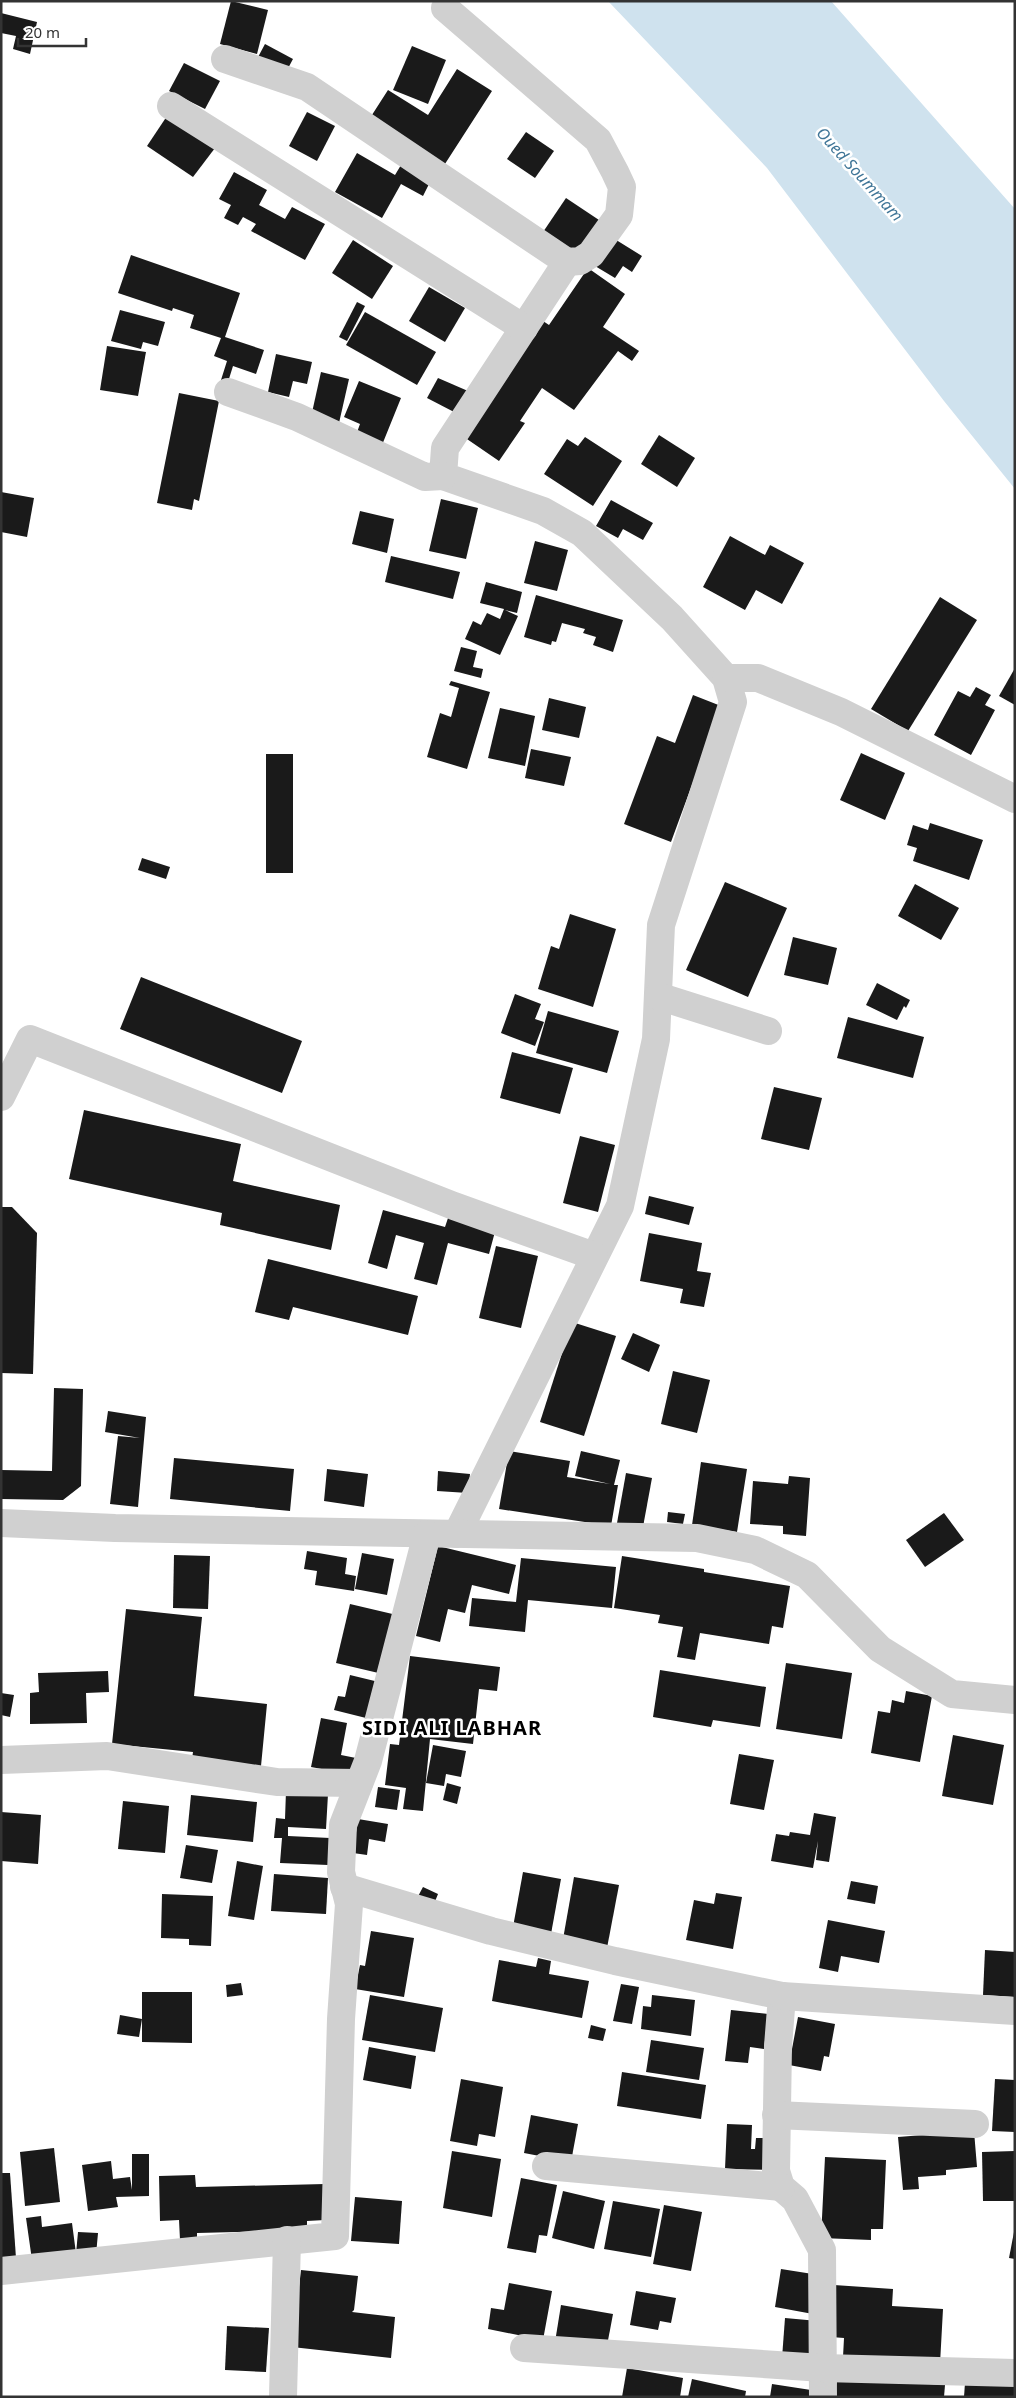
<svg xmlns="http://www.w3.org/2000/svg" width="1016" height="2398" viewBox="0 0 1016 2398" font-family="'Noto Sans',sans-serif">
<rect width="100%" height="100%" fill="#fff"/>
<!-- water -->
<path fill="#cfe2ee" d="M608 1H831L1015 209V489L944 401 767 168Z"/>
<!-- building -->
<g fill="#1a1a1a">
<path d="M231 1 268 10 257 54 220 44Z"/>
<path d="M1 13 37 22 30 54 13 49 16 36 1 33Z"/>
<path d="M265 44 293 59 285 74 257 59Z"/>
<path d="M412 46 446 60 428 104 393 90Z"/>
<path d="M184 63 220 81 205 109 169 91Z"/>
<path d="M457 69 492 91 443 167 370 118 388 90 428 115Z"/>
<path d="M307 112 335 126 317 161 289 146Z"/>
<path d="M167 116 215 148 193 177 147 146Z"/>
<path d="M526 132 554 151 535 178 507 159Z"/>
<path d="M357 153 395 175 401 165 430 182 423 196 401 184 382 218 335 192Z"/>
<path d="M234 172 267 190 259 205 285 219 292 207 325 224 305 260 251 231 256 224 243 217 238 225 224 218 231 205 219 199Z"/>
<path d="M566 198 599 220 572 260 539 238Z"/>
<path d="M613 238 642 256 632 272 623 266 615 278 595 266Z"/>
<path d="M353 240 393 266 372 299 332 273Z"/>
<path d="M131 255 240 293 225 337 264 350 256 374 233 366 228 382 221 380 227 361 214 356 221 338 190 328 194 315 173 308 172 311 118 293Z"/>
<path d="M588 268 625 294 603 327 639 351 632 361 618 351 574 410 542 388 520 421 525 423 499 461 464 437 543 321 549 325Z"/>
<path d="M429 287 465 308 445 342 409 321Z"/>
<path d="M357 302 365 306 347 341 339 337Z"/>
<path d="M120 310 165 322 158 346 143 342 141 349 111 341Z"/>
<path d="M365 312 436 352 417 385 346 345Z"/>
<path d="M107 346 146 352 138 396 100 390Z"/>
<path d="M276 354 312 362 307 384 293 381 289 397 268 392Z"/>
<path d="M321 372 349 379 339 423 311 417Z"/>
<path d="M438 378 468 391 456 413 427 398Z"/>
<path d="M359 381 401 398 382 445 356 435 360 424 344 417Z"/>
<path d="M179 393 219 401 199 501 194 499 192 510 157 503Z"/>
<path d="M659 435 695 458 677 487 641 464Z"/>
<path d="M585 437 622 461 593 506 544 474 567 439 578 446Z"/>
<path d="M1 492 34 498 27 537 1 532Z"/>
<path d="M441 499 478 508 466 559 429 551Z"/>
<path d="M611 500 653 523 643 540 623 529 618 538 596 526Z"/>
<path d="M360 511 394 519 387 553 352 544Z"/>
<path d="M730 536 765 555 770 545 804 563 782 604 756 590 745 610 703 587Z"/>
<path d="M535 541 568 550 557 591 524 583Z"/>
<path d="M391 556 460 572 453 599 385 582Z"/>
<path d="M486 582 522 592 517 613 505 610 518 616 500 655 465 639 473 621 481 625 487 613 500 619 504 609 480 603Z"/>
<path d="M536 595 623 620 613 652 593 645 596 637 583 633 585 629 562 623 556 642 552 641 551 645 524 637Z"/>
<path d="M940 597 977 620 908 731 871 709Z"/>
<path d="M461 647 477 651 473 667 483 669 481 678 454 671Z"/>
<path d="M1015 668V705L999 696Z"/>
<path d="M451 681 490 692 467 769 427 757 440 713 451 717 459 688 449 685Z"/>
<path d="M976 687 991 695 985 705 995 710 971 755 934 735 958 691 970 697Z"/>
<path d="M693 695 721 706 671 842 624 824 657 736 675 743Z"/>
<path d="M549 698 586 707 579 738 542 730Z"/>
<path d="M500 708 535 716 525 766 488 758Z"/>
<path d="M531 749 571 757 564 786 525 778Z"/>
<path d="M861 753 905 773 885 820 840 800Z"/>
<rect x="266" y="754" width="27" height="119"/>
<path d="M930 823 983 840 969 880 913 861 917 848 907 845 913 825 928 830Z"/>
<path d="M142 858 170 867 166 879 138 870Z"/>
<path d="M725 882 787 908 748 997 686 970Z"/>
<path d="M915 884 959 908 941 940 898 916Z"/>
<path d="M570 914 616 929 593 1007 538 989 551 946 559 949Z"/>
<path d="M793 937 837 948 828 985 784 975Z"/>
<path d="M141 977 302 1041 282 1093 120 1029Z"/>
<path d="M877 983 910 1000 906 1008 904 1006 897 1020 866 1005Z"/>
<path d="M515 994 541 1004 535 1019 544 1022 535 1046 501 1033Z"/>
<path d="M548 1011 619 1031 607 1073 536 1053Z"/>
<path d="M848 1017 924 1037 913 1078 837 1058Z"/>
<path d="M512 1052 573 1068 560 1114 500 1098Z"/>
<path d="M774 1087 822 1098 809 1150 761 1139Z"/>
<path d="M84 1110 241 1144 233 1181 340 1205 331 1250 220 1225 222 1213 69 1179Z"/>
<path d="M580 1136 615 1145 598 1212 563 1203Z"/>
<path d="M649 1196 694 1207 689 1225 645 1214Z"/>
<path d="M1 1207H12L37 1233 33 1374 1 1373Z"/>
<path d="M383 1210 445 1227 449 1215 496 1228 489 1254 448 1243 437 1285 414 1279 424 1243 396 1235 387 1269 368 1263Z"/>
<path d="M649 1233 702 1243 697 1271 711 1273 704 1307 680 1303 683 1289 640 1281Z"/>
<path d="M496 1246 538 1256 521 1328 479 1318Z"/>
<path d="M268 1259 418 1296 408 1335 293 1307 289 1320 255 1312Z"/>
<path d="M572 1322 616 1336 584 1436 540 1422Z"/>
<path d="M633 1333 660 1345 649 1372 621 1359Z"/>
<path d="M673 1371 710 1380 697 1433 661 1424Z"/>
<path d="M54 1388 83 1389 81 1486 63 1500 1 1499V1470L52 1471Z"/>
<path d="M108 1411 146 1417 138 1507 110 1504 118 1436 140 1438 105 1432Z"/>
<path d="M509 1451 570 1461 567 1477 610 1484 575 1476 581 1451 620 1460 614 1485H618L611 1526 499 1509Z"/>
<path d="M174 1458 294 1469 290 1511 170 1499Z"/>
<path d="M701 1462 747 1469 737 1532 692 1525Z"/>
<path d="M327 1469 368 1474 364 1507 324 1501Z"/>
<path d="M438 1471 470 1474 468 1493 437 1491Z"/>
<path d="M626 1473 652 1478 643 1527 617 1523Z"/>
<path d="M789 1476 810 1478 806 1536 783 1534V1526L750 1524 753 1481 788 1484Z"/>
<path d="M668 1512 685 1514 683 1524 667 1522Z"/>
<path d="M944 1513 964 1540 925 1567 906 1540Z"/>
<path d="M438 1546 516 1565 509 1594 472 1585 465 1613 448 1609 440 1642 416 1636Z"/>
<path d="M307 1551 347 1558 345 1574 356 1576 354 1591 315 1585 317 1571 304 1569Z"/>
<path d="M362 1553 394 1559 387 1595 355 1589Z"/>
<path d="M174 1555 210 1556 208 1609 173 1608Z"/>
<path d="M622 1556 704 1569V1572L790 1586 783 1628 772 1626 769 1644 700 1633 695 1660 677 1657 683 1627 658 1623 660 1615 614 1608Z"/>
<path d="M521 1558 616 1567 612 1608 528 1600 525 1632 469 1626 472 1598 516 1602Z"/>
<path d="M350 1604 401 1616 387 1675 336 1663Z"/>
<path d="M126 1609 202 1617 194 1696 267 1704 261 1766 192 1759 193 1752 112 1744Z"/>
<path d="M410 1656 500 1667 497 1691 479 1689 473 1744 430 1739 423 1811 403 1809 406 1788 385 1785 390 1744 399 1745Z"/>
<path d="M786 1663 852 1673 842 1739 776 1729Z"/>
<path d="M660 1670 766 1687 760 1727 713 1720 711 1727 653 1717Z"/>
<path d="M108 1671 109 1692 86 1693 87 1723 30 1724V1693L39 1692 38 1673Z"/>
<path d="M350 1675 383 1683 374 1720 334 1710 338 1696 345 1697Z"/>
<path d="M906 1691 932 1696 920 1762 871 1753 878 1711 890 1713 892 1700 904 1703Z"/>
<path d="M1 1693 14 1695 10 1717 1 1715Z"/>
<path d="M321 1718 347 1723 341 1755 361 1759 356 1782 327 1770 311 1767Z"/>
<path d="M953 1735 1004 1745 993 1805 942 1796Z"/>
<path d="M433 1745 466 1751 461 1777 446 1774 444 1786 426 1783Z"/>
<path d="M739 1754 774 1760 764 1810 730 1804Z"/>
<path d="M447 1783 461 1787 457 1804 443 1800Z"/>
<path d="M378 1787 400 1790 397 1810 375 1807Z"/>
<path d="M286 1791 328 1794 326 1829 288 1827V1836L330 1838 328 1865 280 1863 282 1838H274L276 1818 285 1819Z"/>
<path d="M191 1795 257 1802 253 1842 187 1835Z"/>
<path d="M123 1801 169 1806 165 1853 118 1849Z"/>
<path d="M1 1812 41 1815 38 1864 1 1861Z"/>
<path d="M814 1813 836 1817 829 1862 816 1860 818 1841 813 1868 771 1861 776 1834 789 1836 790 1832 810 1835Z"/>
<path d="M358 1819 388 1824 385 1842 369 1839 367 1855 353 1853Z"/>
<path d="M186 1845 218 1850 212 1883 180 1878Z"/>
<path d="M237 1861 263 1866 254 1920 228 1916Z"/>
<path d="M523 1872 561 1879 551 1934 513 1927Z"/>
<path d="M274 1874 328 1878 326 1914 271 1911Z"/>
<path d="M574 1877 619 1885 607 1948 563 1939Z"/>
<path d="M851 1881 878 1886 875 1904 847 1899Z"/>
<path d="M423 1887 438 1894 432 1909 415 1902Z"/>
<path d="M716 1893 742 1897 733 1949 686 1940 694 1900 714 1904Z"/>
<path d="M162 1894 213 1896 211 1946 189 1945V1939L161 1938Z"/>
<path d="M828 1920 885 1931 879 1963 841 1956 838 1972 819 1968Z"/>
<path d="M371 1931 414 1938 404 1997 355 1989 360 1965 365 1966Z"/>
<path d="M985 1950 1015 1952V1997L983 1995Z"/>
<path d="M538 1958 551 1961 549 1974 589 1981 582 2018 492 2001 499 1960 536 1967Z"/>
<path d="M241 1983 243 1995 227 1997 226 1985Z"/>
<path d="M621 1984 639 1987 632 2024 613 2021Z"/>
<path d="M142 1992H192V2043L142 2042Z"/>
<path d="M370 1995 443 2008 435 2052 362 2040Z"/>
<path d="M652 1995 695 2000 691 2036 641 2029 643 2006 651 2007Z"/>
<path d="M731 2010 768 2014 764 2049 750 2047 748 2063 725 2061Z"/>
<path d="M120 2015 142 2019 139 2037 117 2034Z"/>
<path d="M798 2017 835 2024 829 2057 824 2056 821 2071 789 2065Z"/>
<path d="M591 2025 606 2029 603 2041 588 2038Z"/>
<path d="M651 2040 704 2048 699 2080 646 2072Z"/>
<path d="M369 2047 416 2056 411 2089 363 2080Z"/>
<path d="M622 2072 706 2085 701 2119 617 2106Z"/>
<path d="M461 2079 503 2087 495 2137 479 2134 477 2146 450 2141Z"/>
<path d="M995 2079 1015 2080V2132L992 2131Z"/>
<path d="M531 2115 578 2124 571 2162 524 2153Z"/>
<path d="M727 2124 752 2125 751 2149H755L756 2138H771L770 2170 725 2169Z"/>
<path d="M974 2131 977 2167 946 2170V2175L918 2177 919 2189 903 2190 898 2137Z"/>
<path d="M54 2148 60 2202 25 2206 20 2152Z"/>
<path d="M452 2151 501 2159 492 2217 443 2208Z"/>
<path d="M1015 2151V2201H983L982 2152Z"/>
<path d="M132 2154H149V2196L116 2197 118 2207 88 2211 82 2165 111 2161 113 2179 130 2177 132 2190Z"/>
<path d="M825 2157 886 2160 883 2229H871V2240L821 2238Z"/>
<path d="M1 2173H10L16 2258 1 2259Z"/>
<path d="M195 2175 196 2187 325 2184V2220L307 2221V2230L197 2233V2240H180L179 2220 160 2221 159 2176Z"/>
<path d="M521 2178 557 2185 547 2236 539 2235 536 2253 507 2248Z"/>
<path d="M563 2191 605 2201 594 2249 552 2238Z"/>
<path d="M355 2197 402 2201 399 2244 351 2241Z"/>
<path d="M613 2201 660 2209 651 2257 604 2249Z"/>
<path d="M664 2205 702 2212 691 2271 653 2264Z"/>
<path d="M41 2216 42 2227 72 2223 77 2261 33 2267 26 2218Z"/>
<path d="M78 2232 98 2233 96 2255 76 2254Z"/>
<path d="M1014 2232H1015V2259L1009 2258Z"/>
<path d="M781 2269 819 2275 813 2314 775 2307Z"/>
<path d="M301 2270 358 2276 354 2310 352 2312 395 2317 391 2358 292 2347Z"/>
<path d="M509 2283 552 2291 543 2340 488 2329 491 2308 504 2310Z"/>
<path d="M834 2285 893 2289 892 2306 943 2309 940 2364 843 2357 844 2338 831 2337Z"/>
<path d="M636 2291 676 2298 671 2323 660 2321 658 2330 630 2325Z"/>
<path d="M561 2305 613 2314 606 2351 555 2342Z"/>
<path d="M785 2318 818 2321 814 2361 782 2358Z"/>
<path d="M227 2326 269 2328 266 2372 225 2370Z"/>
<path d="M627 2368 683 2378 680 2397H622Z"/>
<path d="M837 2378 945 2385 944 2397H835Z"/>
<path d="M692 2379 746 2391 745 2397H688Z"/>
<path d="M965 2383 1015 2386V2397H964Z"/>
<path d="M772 2384 811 2390 810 2397H770Z"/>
</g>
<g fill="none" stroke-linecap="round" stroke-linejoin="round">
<!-- minor -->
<g stroke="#d0d0d0" stroke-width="28">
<path d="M445 8 598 140 615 172 622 187 619 215 591 254 580 261 567 262"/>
<path d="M225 59 307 87 567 262 445 448 443 476 543 511 582 533 672 618 726 678 733 702 661 925 656 1039 620 1206 457 1534"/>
<path d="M171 106 524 328"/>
<path d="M228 392 297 417 425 477 443 476"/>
<path d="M726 678H758L841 712 1015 799"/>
<path d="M658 996 768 1031"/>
<path d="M1 1097 30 1039 454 1206 594 1256"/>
<path d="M1 1523 115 1528 697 1538 755 1550 807 1575 880 1649 952 1694 1015 1700"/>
<path d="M1 1760 107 1756 277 1782 359 1783"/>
<path d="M344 1887 491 1931 615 1961 782 1996 778 2046 776 2171 781 2187 795 2199 822 2250 823 2397"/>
<path d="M782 1996 1015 2011"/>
<path d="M776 2115 975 2124"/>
<path d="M546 2166 781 2187"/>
<path d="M1 2271 335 2236 341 2019 349 1904 341 1872 343 1825 368 1761 427 1534"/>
<path d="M524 2348 823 2368 1015 2373"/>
<path d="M283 2397 287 2240"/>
</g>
</g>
<g text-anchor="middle" stroke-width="5" stroke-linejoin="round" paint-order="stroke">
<!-- water labels -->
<g font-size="16" font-style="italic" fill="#3f7597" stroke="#fff">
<text transform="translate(860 174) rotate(48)" y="6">Oued Soummam</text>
</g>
<!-- district labels -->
<g font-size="20" font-weight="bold" letter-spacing="1" fill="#000" stroke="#fff">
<text x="452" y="1735">SIDI ALI LABHAR</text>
</g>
</g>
<!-- border -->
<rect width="1016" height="2398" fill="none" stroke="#333333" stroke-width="5"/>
<!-- scale -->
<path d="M18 38v8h68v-8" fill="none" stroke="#333333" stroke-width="2.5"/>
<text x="25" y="38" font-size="15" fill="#333333" stroke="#ffffff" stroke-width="4" paint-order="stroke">20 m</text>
</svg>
